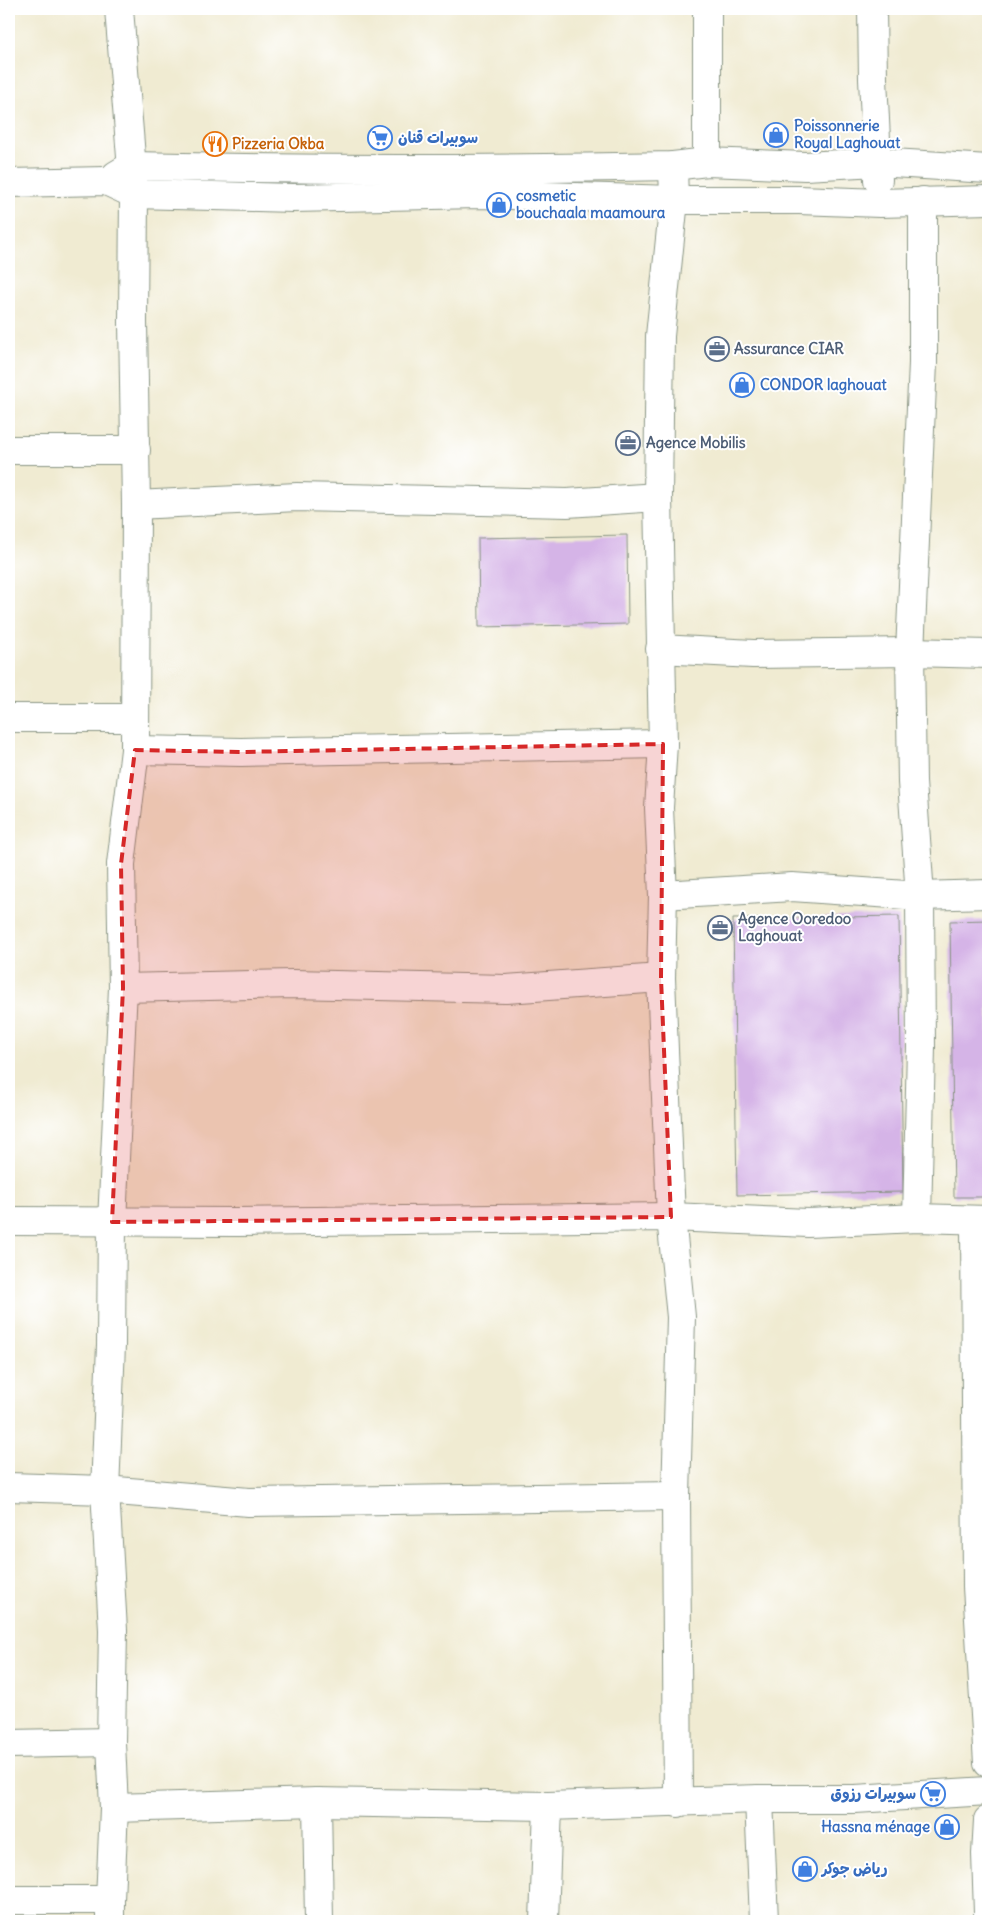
<svg xmlns="http://www.w3.org/2000/svg" width="997" height="1930" viewBox="0 0 997 1930" font-family="Delius,'Playpen Sans Arabic',sans-serif">
<rect width="100%" height="100%" fill="#fff"/>
<filter id="ink" filterUnits="userSpaceOnUse"><feTurbulence type="fractalNoise" baseFrequency=".02" numOctaves="2"/><feDisplacementMap in="SourceGraphic" scale="10" xChannelSelector="R" yChannelSelector="G"/><feConvolveMatrix kernelMatrix="1 2 1 2 8 2 1 2 1" color-interpolation-filters="sRGB"/></filter>
<filter id="wash" filterUnits="userSpaceOnUse"><feTurbulence type="fractalNoise" baseFrequency=".0096" numOctaves="4" result="noise"/><feDisplacementMap in="SourceGraphic" scale="20" xChannelSelector="R" yChannelSelector="G"/><feGaussianBlur stdDeviation="1.12" result="paint"/><feColorMatrix in="noise" values="0 0 0 0 0 0 0 0 0 0 0 0 0 0 0 0 0 1.4 0 .05"/><feComposite in="paint" operator="in"/></filter>
<g filter="url(#wash)">
<rect width="100%" height="100%" fill="#f0ebd2"/>
<g id="blocks">
<!-- building -->
<g fill="#d5b4e7">
<path d="M627 535 628 624 479 627 478 538Z"/>
<path d="M899 916 903 1192 737 1195 733 919Z"/>
<path d="M988 920V1197H954L950 921Z"/>
</g>
</g>
</g>
<g filter="url(#ink)">
<use href="#blocks" fill-opacity="0" stroke="#889483" stroke-width="1"/>
<g fill="none" stroke-linecap="round" stroke-linejoin="round">
<defs>
<g id="minor">
<path d="M872 9 873 79 878 180"/>
<path d="M707 162V9"/>
<path d="M673 166 674 200 660 336 658 497 663 744 659 808 663 895 661 978 671 1217 681 1317 676 1496 678 1803"/>
<path d="M116 175 131 166C312 170 492 170 673 166L707 162 805 166 877 162 988 169"/>
<path d="M9 183 106 181 134 194 293 198 478 194 674 200H799L880 203 988 200"/>
<path d="M9 450H136"/>
<path d="M136 505 297 497 567 503 658 497"/>
<path d="M660 649 753 654 910 652 988 654"/>
<path d="M9 718H135"/>
<path d="M135 750 241 752 663 744"/>
<path d="M663 895 792 887 920 896 988 894"/>
<path d="M123 988 293 984 506 989 661 978"/>
<path d="M917 1218 921 1047 920 896 912 782 910 652 923 363V201"/>
<path d="M975 1220 977 1587 988 1763"/>
<path d="M9 1221 236 1222 671 1217 808 1223 917 1218 988 1220"/>
<path d="M9 1487 105 1490 249 1502 676 1496"/>
<path d="M9 1744 111 1742"/>
<path d="M759 1799 764 1921"/>
<path d="M317 1802 319 1921"/>
<path d="M114 1808 317 1802 548 1806 759 1799H855L988 1791"/>
<path d="M988 1820 986 1854 988 1913"/>
<path d="M9 1900H110V1921"/>
<path d="M110 1900 114 1808 111 1742 113 1630 105 1490 111 1345 112 1222 123 988 121 864 135 750 136 505 133 322 134 194 119 9"/>
<path d="M544 1921 548 1806"/>
</g>
</defs>
<!-- minor casing -->
<use href="#minor" stroke="#889483" stroke-width="30"/>
<!-- minor -->
<use href="#minor" stroke="#fff" stroke-width="28"/>
</g>
</g>
<!-- marked area -->
<path fill="#d62828" fill-opacity="0.2" stroke="#d62828" stroke-width="4" stroke-dasharray="10 6" stroke-linejoin="round" d="M663 744 661 978 671 1217 112 1222 123 988 121 864 135 750 241 752Z"/>
<!-- icons -->
<defs>
<symbol id="shop-ring" viewBox="-11 -11 22 22"><circle r="9.5" fill="#fff" stroke="#3f7fe0" stroke-width="1.5"/><path d="M-5-2.5h2.3a2.7 3.5 0 0 1 5.4 0H5L5.5 6h-11ZM-1.5-2.5h3a1.5 2.3 0 0 0-3 0Z" fill="#3f7fe0"/></symbol>
<symbol id="supermarket-ring" viewBox="-11 -11 22 22"><circle r="9.5" fill="#fff" stroke="#3f7fe0" stroke-width="1.5"/><path d="M-6-5.5h2.5l.6 2H6L4.5 2H-2.5L-4.4-4H-6ZM-1.5 3.2a1.3 1.3 0 1 0 .1 0ZM3 3.2a1.3 1.3 0 1 0 .1 0Z" fill="#3f7fe0"/></symbol>
<symbol id="restaurant-ring" viewBox="-11 -11 22 22"><circle r="9.5" fill="#fff" stroke="#e8710a" stroke-width="1.5"/><path d="M-5-6h1v4h1v-4h1v4h1v-4h1v5L-1.5 .5V6h-2V.5L-5-1ZM5-6V6H3V1.5H1.5Q1.5-4 5-6Z" fill="#e8710a"/></symbol>
<symbol id="office-ring" viewBox="-11 -11 22 22"><circle r="9.5" fill="#fff" stroke="#5c6f8a" stroke-width="1.5"/><path d="M-6-3h4V-5.5h4V-3h4V5H-6ZM-1-4.5V-3h2v-1.5ZM-6 0V1H6V0Z" fill="#5c6f8a"/></symbol>
</defs>
<g fill-rule="evenodd">
<use href="#shop-ring" x="762" y="121" width="28" height="28"/>
<use href="#supermarket-ring" x="366" y="124" width="28" height="28"/>
<use href="#restaurant-ring" x="201" y="130" width="28" height="28"/>
<use href="#shop-ring" x="485" y="191" width="28" height="28"/>
<use href="#office-ring" x="703" y="335" width="28" height="28"/>
<use href="#shop-ring" x="728" y="371" width="28" height="28"/>
<use href="#office-ring" x="614" y="429" width="28" height="28"/>
<use href="#office-ring" x="706" y="914" width="28" height="28"/>
<use href="#supermarket-ring" x="919" y="1780" width="28" height="28"/>
<use href="#shop-ring" x="933" y="1813" width="28" height="28"/>
<use href="#shop-ring" x="791" y="1855" width="28" height="28"/>
</g>
<g text-anchor="middle" stroke-width="4" stroke-linejoin="round" paint-order="stroke">
<!-- shop labels -->
<g font-size="15" font-weight="bold" fill="#366cbe" stroke="#fff" text-anchor="start">
<text x="794" y="131">Poissonnerie<tspan x="794" dy="17">Royal Laghouat</tspan></text>
<text x="398" y="143">سوبيرات قنان</text>
<text x="516" y="201">cosmetic<tspan x="516" dy="17">bouchaala maamoura</tspan></text>
<text x="760" y="390">CONDOR laghouat</text>
<text x="916" y="1799" text-anchor="end">سوبيرات رزوق</text>
<text x="930" y="1832" text-anchor="end">Hassna ménage</text>
<text x="822" y="1874">رياض جوكر</text>
</g>
<!-- food labels -->
<g font-size="15" font-weight="bold" fill="#c56008" stroke="#fff" text-anchor="start">
<text x="232" y="149">Pizzeria Okba</text>
</g>
<!-- service labels -->
<g font-size="15" font-weight="bold" fill="#4e5e75" stroke="#fff" text-anchor="start">
<text x="734" y="354">Assurance CIAR</text>
<text x="646" y="448">Agence Mobilis</text>
<text x="738" y="924">Agence Ooredoo<tspan x="738" dy="17">Laghouat</tspan></text>
</g>
</g>
<!-- margin -->
<rect width="997" height="1930" fill="none" stroke="#fff" stroke-width="30"/>
</svg>
